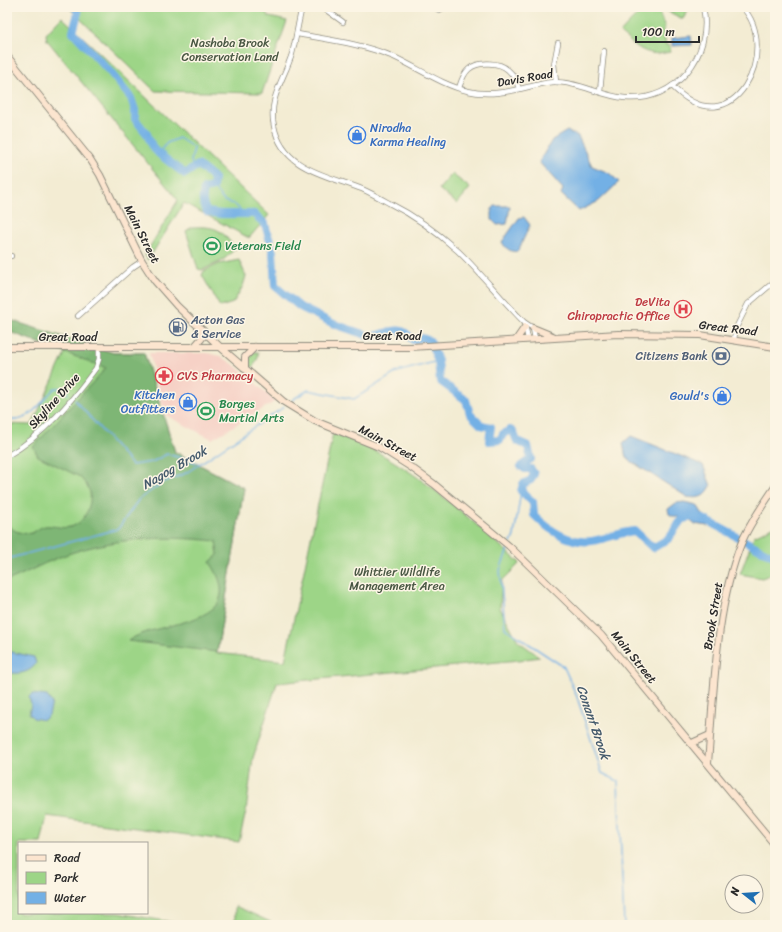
<svg xmlns="http://www.w3.org/2000/svg" width="782" height="932" viewBox="0 0 782 932" font-family="Sriracha,sans-serif">
<rect width="100%" height="100%" fill="#fcf5e5"/>
<filter id="ink" filterUnits="userSpaceOnUse"><feTurbulence type="fractalNoise" baseFrequency=".025" numOctaves="2"/><feDisplacementMap in="SourceGraphic" scale="8" xChannelSelector="R" yChannelSelector="G"/><feConvolveMatrix kernelMatrix="1 2 1 2 8 2 1 2 1" color-interpolation-filters="sRGB"/></filter>
<filter id="wash" filterUnits="userSpaceOnUse"><feTurbulence type="fractalNoise" baseFrequency=".012" numOctaves="4" result="noise"/><feDisplacementMap in="SourceGraphic" scale="16" xChannelSelector="R" yChannelSelector="G"/><feGaussianBlur stdDeviation="0.9" result="paint"/><feColorMatrix in="noise" values="0 0 0 0 0 0 0 0 0 0 0 0 0 0 0 0 0 1.4 0 .05"/><feComposite in="paint" operator="in"/></filter>
<g filter="url(#wash)">
<rect width="100%" height="100%" fill="#f3ecd3"/>
<!-- built -->
<path fill="#f6d1c6" d="M149 353H208L220 356 233 364 276 401 212 439 165 415Z"/>
<!-- green -->
<g fill="#9dd587" stroke="#648059">
<path d="M68 7H262L269 17 287 21 262 93 155 91Z"/>
<path d="M657 7 665 27 663 31 666 45 670 46V52C646 58 637 47 620 33 631 21 641 8 657 7Z"/>
<path d="M664 7H690L683 19 663 9Z"/>
<path d="M62 17 269 215 249 238 184 203 148 260 145 255 178 200 47 40 46 34Z"/>
<path d="M452 174 470 188 457 204 439 189Z"/>
<path d="M192 227C216 226 222 229 235 249L222 261 202 270 198 269 186 231Z"/>
<path d="M239 260 246 276 243 286 233 303 220 307 202 275 204 271 219 264Z"/>
<path d="M254 352H258C259 358 256 364 251 368L248 365 247 359Z"/>
<path d="M65 353H144L175 452 244 488 217 653 285 661 333 433C351 440 369 447 386 457 433 484 479 527 520 563L502 581 500 608 518 641 540 657 519 660 277 683 253 758 246 811 239 842 47 816 41 843H19V913H118L189 925H7V424L32 425Z"/>
<path d="M775 526V573L762 578 740 574 754 536Z"/>
<path d="M235 906 277 925H235Z"/>
</g>
<!-- forest -->
<path fill="#7eb674" stroke="#547050" d="M7 319 114 353H144L175 452 244 488 217 652 128 641C156 619 254 628 210 562L218 555 216 541C162 535 108 538 57 558 40 565 24 574 7 581V524C12 531 23 535 32 533 36 531 40 527 45 526 53 525 62 529 70 527 84 524 92 506 90 493 89 487 83 481 80 477L38 456 33 447 106 368 7 331Z"/>
<!-- water -->
<g fill="#73b0e5" stroke="#4f6e88">
<path d="M691 36 692 45 672 46V38Z"/>
<path d="M567 131 578 136 592 166 609 173 619 182 599 201 579 211 561 194 563 189 539 162 552 140Z"/>
<path d="M495 206H510L507 224 497 225 492 220V209Z"/>
<path d="M524 217 530 225 518 251C511 253 505 248 502 242L519 218Z"/>
<path d="M631 436 703 465 711 486C705 497 700 499 687 497L626 458 623 443Z"/>
<path d="M684 502 697 505 709 524 708 526 694 524C685 514 678 520 669 514L668 509 676 503Z"/>
<path d="M7 651 34 657 36 663C31 673 17 675 7 672Z"/>
<path d="M32 694 47 696 52 703 49 715 44 720 33 718 29 714 31 705 29 697Z"/>
</g>
<g fill="none" stroke-linecap="round" stroke-linejoin="round">
<!-- stream -->
<g stroke="#73b0e5" stroke-width="1.5">
<path d="M158 153 167 143 179 138 194 148 191 161 193 167"/>
<path d="M213 187 224 201 234 204 244 213"/>
<path d="M75 400 132 465 152 462 167 454 198 463"/>
<path d="M292 400 308 390 354 399 397 372 438 361"/>
<path d="M7 417 9 420C30 422 40 403 54 389 61 386 64 389 68 394"/>
<path d="M511 543 514 536 521 491"/>
<path d="M508 549 500 570 505 628 564 667 577 697 602 773 618 781 624 925"/>
<path d="M7 559 118 529 139 499 164 482 186 473 284 407"/>
</g>
<!-- river -->
<path stroke="#73b0e5" stroke-width="8" d="M75 7 78 13 73 32 110 72 131 98 135 110V119L147 134 152 146 158 153 185 174 198 165 214 178 213 187 204 189C202 199 202 204 207 212L221 214H254L265 224 273 252 275 286 300 307 334 324 369 336C380 337 391 328 402 331 406 332 410 337 413 340L422 338 430 341 438 361 440 381 466 400 470 414 481 425 491 427 489 441 500 440 503 434 510 430 513 431 517 441 528 446 531 459 521 466 525 469H531L534 474 531 480 523 484 521 491 533 502 534 515C550 531 569 544 592 541 607 539 620 532 635 531L653 548 668 539 682 519 698 516 775 557"/>
</g>
</g>
<g filter="url(#ink)">
<g fill="none" stroke-linecap="round" stroke-linejoin="round">
<defs>
<g id="street">
<path d="M302 7C298 23 296 39 292 54 284 79 268 99 274 126 283 170 327 175 362 189 371 193 380 198 389 203 413 215 438 233 458 251 481 273 501 299 524 322L533 328 535 339"/>
<path d="M322 7 343 22"/>
<path d="M434 7 439 10 445 7"/>
<path d="M297 34C330 40 363 44 394 57 418 68 442 85 468 91 488 96 508 92 528 87 537 85 546 82 555 82 579 82 601 96 625 98 675 103 714 55 703 7"/>
<path d="M556 82 554 64 558 43"/>
<path d="M672 86C734 150 782 48 742 7"/>
<path d="M459 88C461 82 463 74 469 69 478 61 500 62 508 70 514 75 517 82 519 89"/>
<path d="M600 91 604 51"/>
<path d="M7 256H11"/>
<path d="M78 316 133 267 142 261"/>
<path d="M525 325 528 339"/>
<path d="M734 339 736 328 748 304 775 281"/>
<path d="M7 456C44 435 71 402 96 368L99 359V347"/>
</g>
<g id="secondary">
<path d="M7 56 90 159 100 175 142 261 155 281 177 306 219 346 284 402 315 421 379 447 412 468 434 484 509 546 601 635 775 845"/>
<path d="M533 328 555 337"/>
<path d="M516 340 525 327"/>
<path d="M195 346 202 338V330"/>
<path d="M7 347H411L618 334 700 335 775 347"/>
<path d="M245 369V357L255 347"/>
<path d="M692 743 710 735"/>
<path d="M708 763C714 694 715 609 741 544 749 524 763 505 775 487"/>
</g>
</defs>
<!-- street casing -->
<use href="#street" stroke="#8f8c7f" stroke-width="6"/>
<!-- secondary casing -->
<use href="#secondary" stroke="#8f8c7f" stroke-width="8"/>
<!-- street -->
<use href="#street" stroke="#fff" stroke-width="4.5"/>
<!-- secondary -->
<use href="#secondary" stroke="#fce5cf" stroke-width="6"/>
</g>
</g>
<!-- icons -->
<defs>
<symbol id="shop-ring" viewBox="-11 -11 22 22"><circle r="9.5" fill="#fcf5e5" stroke="#3f7fe0" stroke-width="1.5"/><path d="M-5-2.5h2.3a2.7 3.5 0 0 1 5.4 0H5L5.5 6h-11ZM-1.5-2.5h3a1.5 2.3 0 0 0-3 0Z" fill="#3f7fe0"/></symbol>
<symbol id="stadium-ring" viewBox="-11 -11 22 22"><circle r="9.5" fill="#fcf5e5" stroke="#2e9e5b" stroke-width="1.5"/><path d="M0-5a6.5 5 0 1 0 0 10a6.5 5 0 1 0 0-10ZM-3.5-1.8h7v3.6h-7Z" fill="#2e9e5b"/></symbol>
<symbol id="hospital-ring" viewBox="-11 -11 22 22"><circle r="9.5" fill="#fcf5e5" stroke="#e0444e" stroke-width="1.5"/><path d="M-5-5h3v3.5h4V-5h3V5h-3V1.5h-4V5h-3Z" fill="#e0444e"/></symbol>
<symbol id="fuel-ring" viewBox="-11 -11 22 22"><circle r="9.5" fill="#fcf5e5" stroke="#5c6f8a" stroke-width="1.5"/><path d="M-5.5-6h7V0h2V4h1.3V-2.5L3-4.5l.8-.8L6-3V5H2.5V1h-1V6h-7ZM-4.2-4.7v3.2H.2V-4.7Z" fill="#5c6f8a"/></symbol>
<symbol id="bank-ring" viewBox="-11 -11 22 22"><circle r="9.5" fill="#fcf5e5" stroke="#5c6f8a" stroke-width="1.5"/><path d="M-6-4H6V4H-6ZM0-2.3a2.3 2.3 0 1 0 0 4.6a2.3 2.3 0 1 0 0-4.6Z" fill="#5c6f8a"/></symbol>
<symbol id="pharmacy-ring" viewBox="-11 -11 22 22"><circle r="9.5" fill="#fcf5e5" stroke="#e0444e" stroke-width="1.5"/><path d="M-2-6h4v4h4v4h-4v4h-4v-4h-4v-4h4Z" fill="#e0444e"/></symbol>
</defs>
<g fill-rule="evenodd">
<use href="#shop-ring" x="347" y="125" width="20" height="20"/>
<use href="#stadium-ring" x="202" y="236" width="20" height="20"/>
<use href="#hospital-ring" x="673" y="299" width="20" height="20"/>
<use href="#fuel-ring" x="168" y="317" width="20" height="20"/>
<use href="#bank-ring" x="711" y="346" width="20" height="20"/>
<use href="#pharmacy-ring" x="154" y="366" width="20" height="20"/>
<use href="#shop-ring" x="712" y="386" width="20" height="20"/>
<use href="#shop-ring" x="178" y="392" width="20" height="20"/>
<use href="#stadium-ring" x="196" y="401" width="20" height="20"/>
</g>
<g text-anchor="middle" stroke-width="3" stroke-linejoin="round" paint-order="stroke">
<!-- park labels -->
<g font-size="12" fill="#485642" stroke="#fcf5e5">
<text x="230" y="47">Nashoba Brook<tspan x="230" dy="14">Conservation Land</tspan></text>
<text x="397" y="576">Whittier Wildlife<tspan x="397" dy="14">Management Area</tspan></text>
</g>
<!-- street labels -->
<g font-size="12" fill="#2b2b2b" stroke="#fcf5e5">
<text transform="translate(525 78) rotate(-10)" y="4">Davis Road</text>
<text transform="translate(142 234) rotate(63)" y="4">Main Street</text>
<text transform="translate(728 328) rotate(7)" y="4">Great Road</text>
<text x="392" y="340">Great Road</text>
<text x="68" y="341">Great Road</text>
<text transform="translate(54 401) rotate(-48)" y="4">Skyline Drive</text>
<text transform="translate(388 443) rotate(28)" y="4">Main Street</text>
<text transform="translate(713 616) rotate(-81)" y="4">Brook Street</text>
<text transform="translate(634 657) rotate(51)" y="4">Main Street</text>
</g>
<!-- shop labels -->
<g font-size="12" fill="#366cbe" stroke="#fcf5e5" text-anchor="end">
<text x="370" y="132" text-anchor="start">Nirodha<tspan x="370" dy="14">Karma Healing</tspan></text>
<text x="175" y="399">Kitchen<tspan x="175" dy="14">Outfitters</tspan></text>
<text x="709" y="400">Gould's</text>
</g>
<!-- leisure labels -->
<g font-size="12" fill="#27864d" stroke="#fcf5e5" text-anchor="start">
<text x="225" y="250">Veterans Field</text>
<text x="219" y="408">Borges<tspan x="219" dy="14">Martial Arts</tspan></text>
</g>
<!-- health labels -->
<g font-size="12" fill="#be3a42" stroke="#fcf5e5" text-anchor="end">
<text x="670" y="306">DeVita<tspan x="670" dy="14">Chiropractic Office</tspan></text>
<text x="177" y="380" text-anchor="start">CVS Pharmacy</text>
</g>
<!-- service labels -->
<g font-size="12" fill="#4e5e75" stroke="#fcf5e5" text-anchor="start">
<text x="191" y="324">Acton Gas<tspan x="191" dy="14">&amp; Service</tspan></text>
<text x="708" y="360" text-anchor="end">Citizens Bank</text>
</g>
<!-- water labels -->
<g font-size="13" font-style="italic" fill="#445a6c" stroke="#fcf5e5">
<text transform="translate(174 467) rotate(-30)" y="5">Nagog Brook</text>
<text transform="translate(594 722) rotate(71)" y="5">Conant Brook</text>
</g>
</g>
<!-- margin -->
<rect width="782" height="932" fill="none" stroke="#fcf5e5" stroke-width="24"/>
<!-- legend -->
<rect x="18" y="842" width="130" height="72" fill="#fcf5e5" stroke="#a8a49b"/>
<rect x="26" y="855" width="20" height="6" fill="#fce5cf" stroke="#a8a49b"/>
<text x="54" y="862" font-size="12" fill="#2b2b2b">Road</text>
<rect x="26" y="872" width="20" height="12" fill="#9dd587" stroke="#a8a49b"/>
<text x="54" y="882" font-size="12" fill="#2b2b2b">Park</text>
<rect x="26" y="892" width="20" height="12" fill="#73b0e5" stroke="#a8a49b"/>
<text x="54" y="902" font-size="12" fill="#2b2b2b">Water</text>
<!-- north arrow -->
<g transform="translate(744 894) rotate(287)"><circle r="19" fill="#fcf5e5" stroke="#a8a49b"/>
<path d="M0-3L7 15L0 10L-7 15Z" fill="#1f6fb2"/>
<text y="-6" font-size="11" font-weight="bold" text-anchor="middle" fill="#2b2b2b">N</text>
</g>
<!-- scale -->
<path d="M636 36v6h63v-6" fill="none" stroke="#2b2b2b" stroke-width="2"/>
<text x="642" y="36" font-size="12" fill="#2b2b2b" stroke="#fcf5e5" stroke-width="3" paint-order="stroke">100 m</text>
</svg>
